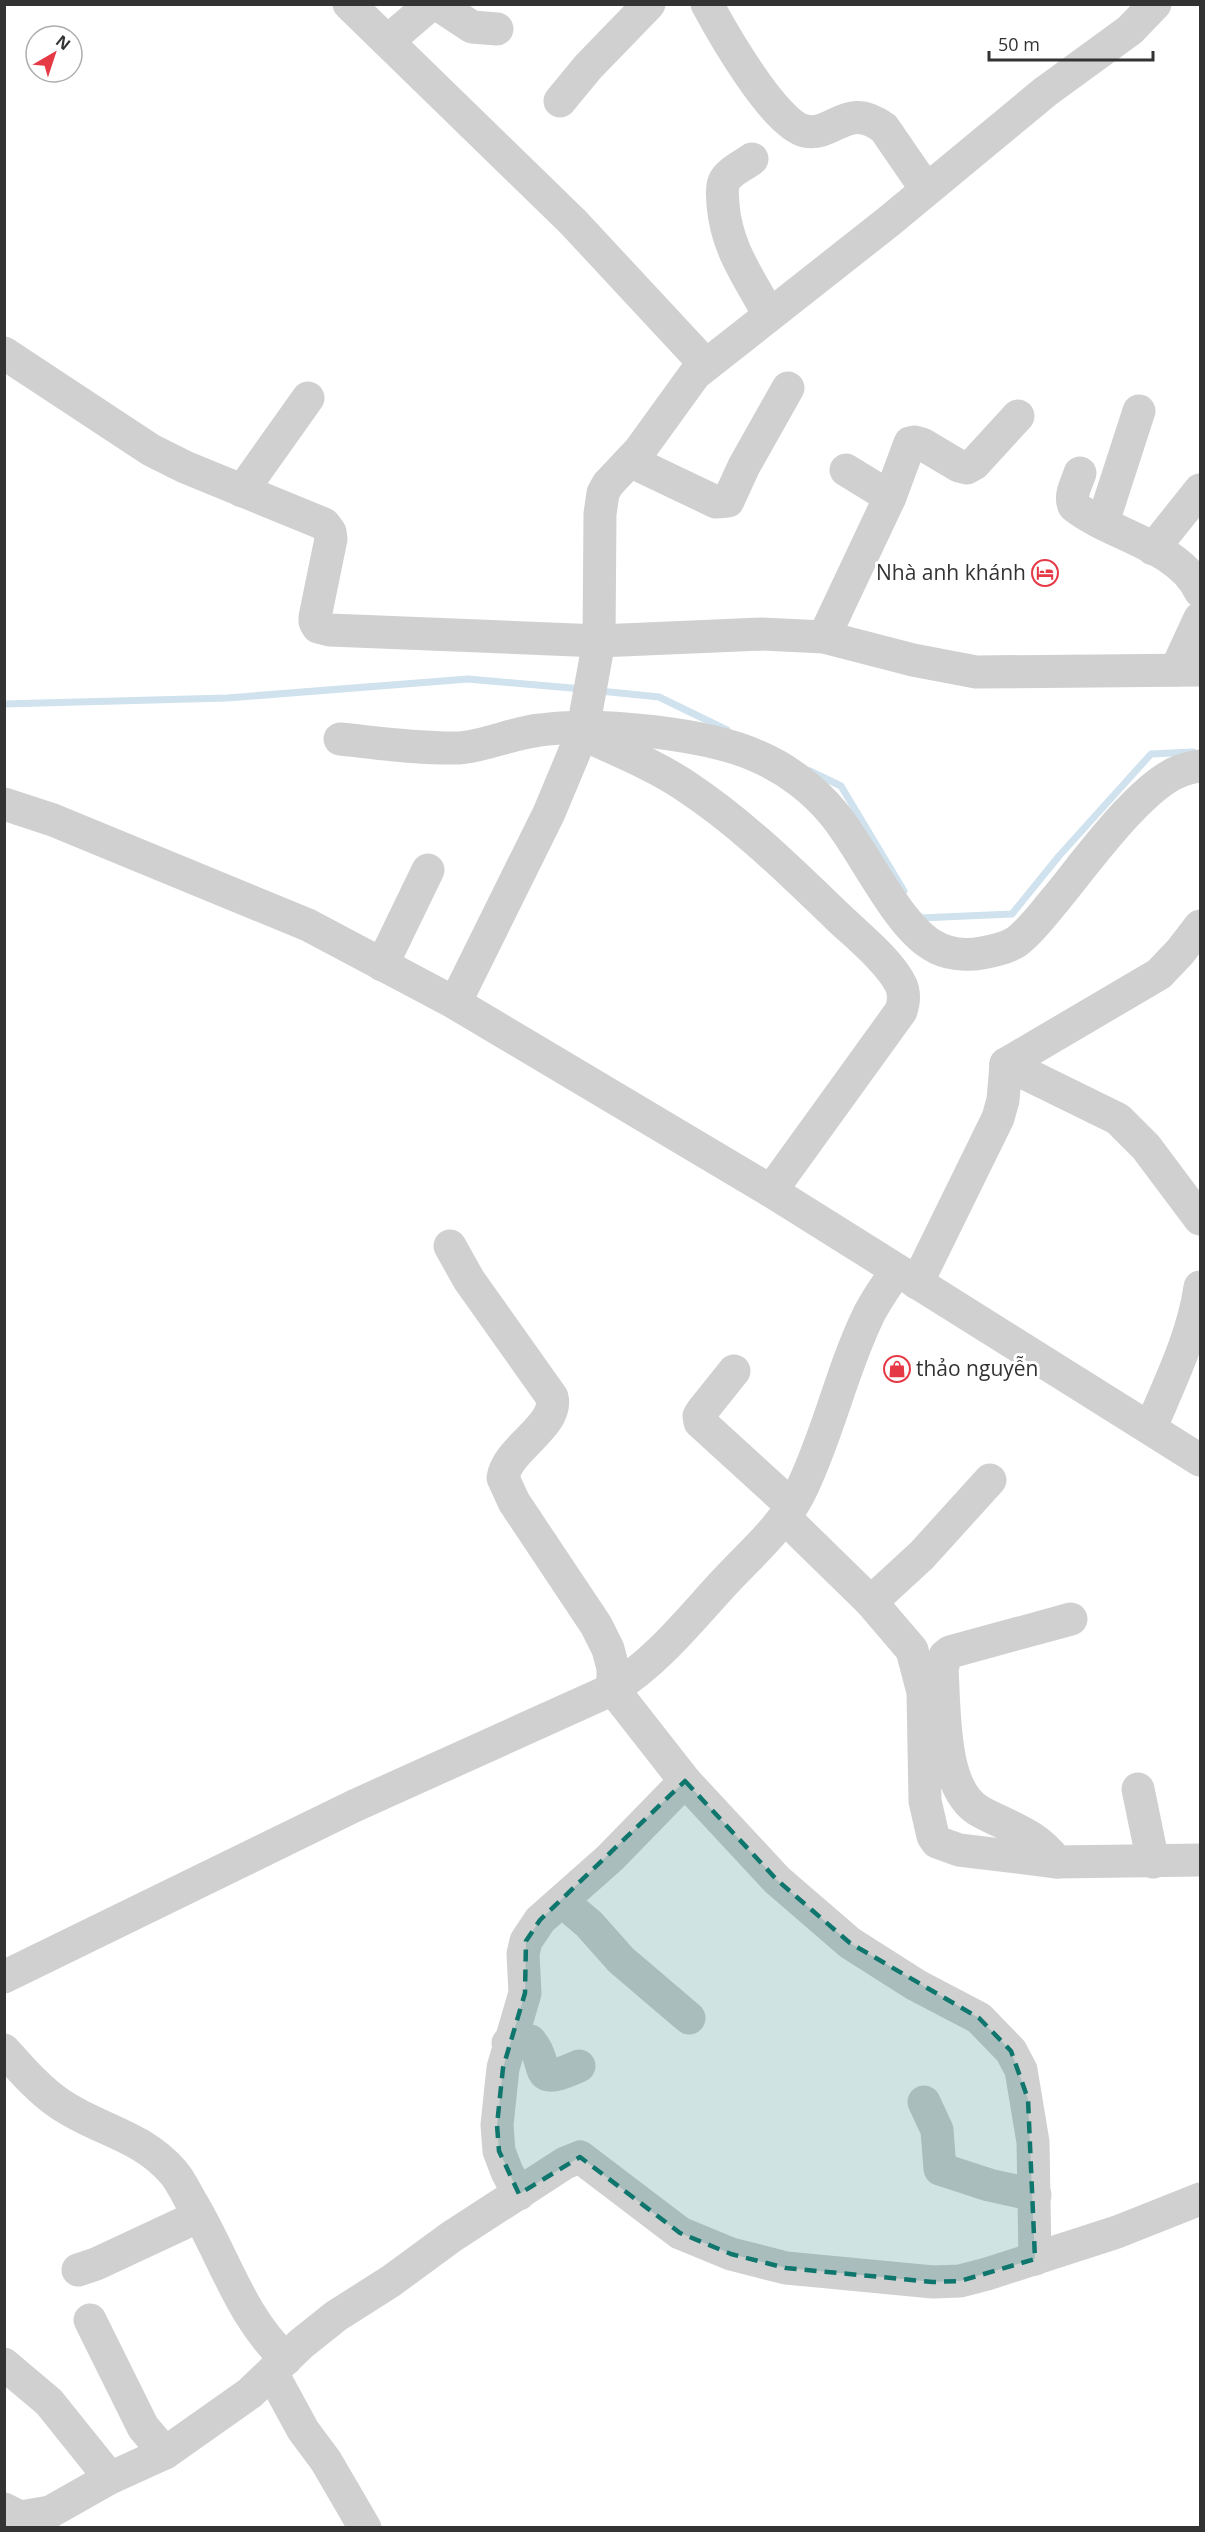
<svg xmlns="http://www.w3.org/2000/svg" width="1205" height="2532" viewBox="0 0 1205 2532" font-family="'Open Sans',sans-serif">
<rect width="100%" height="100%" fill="#fff"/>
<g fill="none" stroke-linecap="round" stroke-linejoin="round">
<!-- stream -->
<g stroke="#cfe2ee" stroke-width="7">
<path d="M600 691 659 697 727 730"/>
<path d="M4 704 227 698 468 679 583 689"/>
<path d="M810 771 841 786 904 891"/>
<path d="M919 916 920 918 1012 914 1059 856 1151 754 1193 752"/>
</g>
<!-- minor -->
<g stroke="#d0d0d0" stroke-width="33">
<path d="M349 4 573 222 706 365"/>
<path d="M437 4 472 27 497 29"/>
<path d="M707 4C722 32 775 125 805 131 834 137 847 100 884 128L926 189"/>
<path d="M388 41 431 4"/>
<path d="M560 101 588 67 649 4"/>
<path d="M752 159C744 165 727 173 724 182 721 189 723 198 723 205 727 250 749 277 769 315"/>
<path d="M4 353 151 450 185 467 324 524 330 532 331 539 315 617V622L318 627 330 630 599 641 761 634 824 637 913 660 976 672 1200 670"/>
<path d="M630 461 716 502 728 501 744 466 788 388"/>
<path d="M846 470 890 497"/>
<path d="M1080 473C1077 483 1069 495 1074 506 1110 535 1179 546 1200 591"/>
<path d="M242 491 308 398"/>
<path d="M1103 522 1139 411"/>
<path d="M1153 549 1200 490"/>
<path d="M824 637 890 497 910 443 915 442 922 444 959 466 967 468 974 464 1018 416"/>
<path d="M1176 670 1200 618"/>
<path d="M587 736C619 751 654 765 684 785 742 823 790 871 839 918 858 936 890 962 901 985 905 994 904 1002 901 1011L771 1191"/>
<path d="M340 739C379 743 419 749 459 748 486 746 512 733 540 730 597 722 707 733 759 757 787 769 814 790 833 813 862 847 896 924 932 945 946 954 965 956 982 953 993 951 1007 948 1016 942 1031 931 1043 914 1055 900 1084 865 1140 786 1180 771 1187 768 1194 767 1200 766"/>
<path d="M4 804 53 820 308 925 455 1003 771 1191 1200 1460"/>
<path d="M382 965 428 870"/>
<path d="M455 1003 549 813 582 734 599 641 600 514 603 493 608 484 640 450 695 374 888 222 1045 92 1130 30 1155 4"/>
<path d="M1006 1064 1118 1119 1146 1147 1200 1219"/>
<path d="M1006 1064 1159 974 1180 952 1200 926"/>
<path d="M450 1246 469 1280 552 1397C559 1426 507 1448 503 1478L514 1502 596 1625 608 1649 613 1668V1689L685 1781 777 1880 850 1943 916 1985 979 2018 1011 2051 1021 2070 1033 2142 1035 2259"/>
<path d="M917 1283 998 1118 1003 1100 1006 1064"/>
<path d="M734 1371 702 1411 699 1416 700 1422 792 1506"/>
<path d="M1151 1427C1170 1382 1193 1336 1200 1287"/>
<path d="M785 1518 871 1602 912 1650 923 1692 925 1801 933 1836 937 1842 959 1850 1057 1862 1200 1860"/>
<path d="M871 1602 922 1555 990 1480"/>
<path d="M1138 1789 1153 1862"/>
<path d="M1057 1862C1035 1833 1011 1828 981 1812 941 1791 945 1710 942 1670L945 1656 950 1652 1071 1619"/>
<path d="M563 1902 589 1924 621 1960 689 2018"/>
<path d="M4 1977 354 1806 613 1689C656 1662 687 1623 721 1586 749 1555 784 1527 802 1488 829 1432 842 1369 869 1314 877 1298 887 1285 896 1271"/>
<path d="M508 2043 530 2041C552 2065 528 2089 579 2066"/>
<path d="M4 2050C21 2069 39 2090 60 2104 98 2130 141 2135 173 2172 181 2181 186 2193 192 2203 224 2256 240 2316 286 2359"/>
<path d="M924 2102 937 2130 940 2169 989 2185 1035 2195"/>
<path d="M519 2194 507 2172 499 2151 497 2125 503 2068 525 1993 523 1954 526 1941 540 1920 610 1858 685 1781"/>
<path d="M78 2270 96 2264 199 2216"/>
<path d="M90 2320 143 2427 165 2453"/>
<path d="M4 2364 49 2402 110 2478"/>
<path d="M272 2373 303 2430 326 2461 365 2528"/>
<path d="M4 2509 20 2517 50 2512 110 2478 165 2453 250 2393 301 2344 336 2316 391 2281 451 2237 565 2163 580 2157 680 2233 731 2254 786 2268 933 2282 960 2281 987 2274 1117 2232 1200 2199"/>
</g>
</g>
<!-- marked area -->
<path fill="#0f766e" fill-opacity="0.2" stroke="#0f766e" stroke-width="4.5" stroke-dasharray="12 8" stroke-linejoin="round" d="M685 1781 777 1880 850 1943 979 2018 1011 2051 1028 2099 1035 2259 960 2281 933 2282 786 2268 731 2254 680 2233 580 2157 519 2194 499 2151 497 2125 503 2068 525 1993 526 1941 540 1920Z"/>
<!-- icons -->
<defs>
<symbol id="hotel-ring" viewBox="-11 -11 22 22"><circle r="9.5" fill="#fff" stroke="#e63946" stroke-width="1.5"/><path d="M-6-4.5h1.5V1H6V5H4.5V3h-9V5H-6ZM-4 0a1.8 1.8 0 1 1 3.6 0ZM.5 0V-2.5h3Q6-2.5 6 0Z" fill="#e63946"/></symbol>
<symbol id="shop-ring" viewBox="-11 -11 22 22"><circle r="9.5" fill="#fff" stroke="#e63946" stroke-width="1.5"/><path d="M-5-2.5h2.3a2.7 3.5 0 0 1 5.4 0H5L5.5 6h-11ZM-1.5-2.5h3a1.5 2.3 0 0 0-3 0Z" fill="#e63946"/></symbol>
</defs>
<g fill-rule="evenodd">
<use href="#hotel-ring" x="1030" y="558" width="30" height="30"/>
<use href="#shop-ring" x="882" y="1354" width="30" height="30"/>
</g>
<g text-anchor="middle" stroke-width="6" stroke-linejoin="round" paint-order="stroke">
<!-- poi labels -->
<g font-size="21" fill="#333" stroke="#fff" text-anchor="end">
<text x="1026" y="580">Nhà anh khánh</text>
<text x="916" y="1376" text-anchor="start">thảo nguyễn</text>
</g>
</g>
<!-- border -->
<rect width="1205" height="2532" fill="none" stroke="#333333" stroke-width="12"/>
<!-- north arrow -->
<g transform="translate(54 54) rotate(39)"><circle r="28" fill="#ffffff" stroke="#adadad" stroke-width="1.5"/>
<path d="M0-4.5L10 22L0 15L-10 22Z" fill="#e63946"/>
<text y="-9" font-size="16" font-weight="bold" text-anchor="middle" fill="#333333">N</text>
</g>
<!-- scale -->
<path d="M989 51v9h164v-9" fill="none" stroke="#333333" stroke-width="3"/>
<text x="998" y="51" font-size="18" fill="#333333" stroke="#ffffff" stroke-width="4.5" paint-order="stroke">50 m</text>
</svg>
